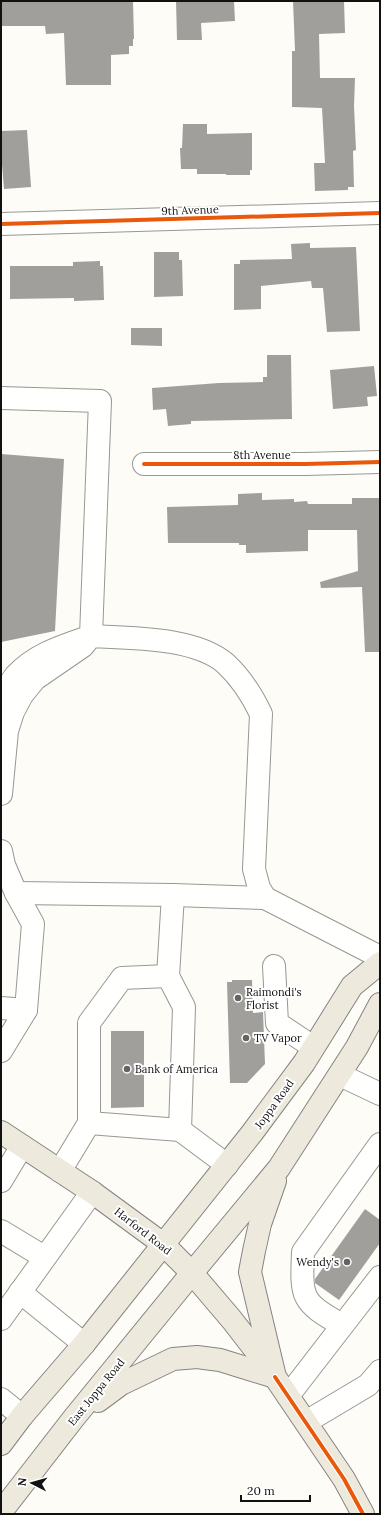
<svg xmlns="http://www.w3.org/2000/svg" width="381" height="1515" viewBox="0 0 381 1515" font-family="Lora,serif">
<rect width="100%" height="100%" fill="#fdfcf7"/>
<!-- building -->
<g fill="#a19f9c">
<path d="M1 1H133L134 39H133V46H129V54L111 55V85H66L64 33 46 34 45 26H1Z"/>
<path d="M176 1H234L235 21 201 23 202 40H177Z"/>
<path d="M293 1H344L345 33 319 34 320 78H355L354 106 356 150 353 151 354 187H348V190L315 191 314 163H325L322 108 292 107V51H295Z"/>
<path d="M183 124H207V134L252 133V170H250V175H226V174H197V169H181L180 148H182Z"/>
<path d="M27 130 31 187 4 189 1 152V131Z"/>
<path d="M310 243V248L356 247 360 331 327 332 323 288H312L311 281 261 286V309L234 310V264H240V260L292 259 291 244Z"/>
<path d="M154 252H179V260H182L183 296 154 297Z"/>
<path d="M100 261V266H103L104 300 74 301V298L10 299V266H73V262Z"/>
<path d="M131 328H162V346L131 345Z"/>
<path d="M267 355H291L292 419 191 421V424L168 426 166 409 153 410 152 388 219 383 263 382V377H267Z"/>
<path d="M374 366 377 396 367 397 368 406 333 409 330 370Z"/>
<path d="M1 454 64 459 55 631 1 642Z"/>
<path d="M262 493V500L294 499V502L307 501 308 504H352V498H380V652H365L362 587 321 588 320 582 358 571 357 530H308V551L246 553V545H239V543H168L167 507 238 505V494Z"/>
<path d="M232 980H252L253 1013 263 1012 265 1064 247 1083H230L227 982H232Z"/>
<path d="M111 1031H144V1107L111 1108Z"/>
<path d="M365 1209 380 1220V1243L339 1300 315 1283V1279Z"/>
</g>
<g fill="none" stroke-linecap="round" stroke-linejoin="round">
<defs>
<g id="minor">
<path d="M1 224 380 213"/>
<path d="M1 398 100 401 91 636C63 646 37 653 16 675 10 682 6 692 1 699"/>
<path d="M144 464H305L380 462"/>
<path d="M1 794 7 731 13 712 22 695 35 679 83 646 91 636C130 638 196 637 226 664 241 678 252 695 261 714L254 869 259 888 265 898"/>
<path d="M1 851 4 865 16 893 33 924 26 1010 1 1051"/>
<path d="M16 893 173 895 265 898 380 957"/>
<path d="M173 895 168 976 184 1007 180 1130 227 1165"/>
<path d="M274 966 277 1023 313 1047"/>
<path d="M1 1008 26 1010"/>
<path d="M340 1075 380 1094"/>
<path d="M89 1123 180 1130"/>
<path d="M60 1171 89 1123V1023L122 978 168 976"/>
<path d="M1 1181 22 1146"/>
<path d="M1 1231 44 1257"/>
<path d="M20 1292 84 1344"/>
<path d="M1 1319 92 1192"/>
<path d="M342 1325C301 1302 301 1298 303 1252L380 1144"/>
<path d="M288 1396 380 1277"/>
<path d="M1 1399 22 1416"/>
<path d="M306 1422 368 1385 380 1371"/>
</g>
<g id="major">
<path d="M1 1132 92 1192 163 1244 192 1273 232 1320 270 1369"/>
<path d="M275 1181 260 1224 254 1251 250 1272 275 1377 344 1479 363 1514"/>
<path d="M98 1401 121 1384 173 1359 197 1357 220 1360 275 1377"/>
<path d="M1 1444 22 1416 84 1344 252 1133 304 1063 352 986 380 963"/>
<path d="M1 1512 73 1419 192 1273 279 1168 357 1047 380 1004"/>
</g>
</defs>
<!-- minor casing -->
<use href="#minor" stroke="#979795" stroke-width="24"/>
<!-- major casing -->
<use href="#major" stroke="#858482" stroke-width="24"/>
<!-- minor -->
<use href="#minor" stroke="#fffffe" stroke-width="22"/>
<!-- major -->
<use href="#major" stroke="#ede9dc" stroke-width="22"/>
<defs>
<g id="cycleway">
<path d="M1 224 380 213"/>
<path d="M144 464H305L380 462"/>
<path d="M275 1377 344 1479 363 1514"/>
</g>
</defs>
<!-- cycleway casing -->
<use href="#cycleway" stroke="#fff" stroke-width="6"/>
<!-- cycleway -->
<use href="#cycleway" stroke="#e8590c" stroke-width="4"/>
</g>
<!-- markers -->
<g fill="#646362" stroke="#fff" stroke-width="1.5">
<circle cx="238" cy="998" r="4"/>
<circle cx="246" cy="1038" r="4"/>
<circle cx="127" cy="1069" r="4"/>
<circle cx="347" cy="1262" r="4"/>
</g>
<g text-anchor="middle" stroke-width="4" stroke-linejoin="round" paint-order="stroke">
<!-- street labels -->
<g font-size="11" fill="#111" stroke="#fff">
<text transform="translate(190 210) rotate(-2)" y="4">9th Avenue</text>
<text x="262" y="459">8th Avenue</text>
<text transform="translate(274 1104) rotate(-54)" y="4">Joppa Road</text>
<text transform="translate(143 1231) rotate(38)" y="4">Harford Road</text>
<text transform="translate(96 1392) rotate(-51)" y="4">East Joppa Road</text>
</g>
<!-- poi labels -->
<g font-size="11" fill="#111" stroke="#fff" text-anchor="start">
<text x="246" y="996">Raimondi's<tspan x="246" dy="13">Florist</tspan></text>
<text x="254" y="1042">TV Vapor</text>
<text x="135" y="1073">Bank of America</text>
<text x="339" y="1266" text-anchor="end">Wendy's</text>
</g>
</g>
<!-- border -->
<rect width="381" height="1515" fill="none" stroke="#111111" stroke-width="4"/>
<!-- north arrow -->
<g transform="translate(32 1483) rotate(276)" stroke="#ffffff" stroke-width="3" paint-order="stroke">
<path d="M0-3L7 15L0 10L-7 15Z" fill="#111111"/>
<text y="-6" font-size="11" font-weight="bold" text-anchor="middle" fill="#111111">N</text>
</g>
<!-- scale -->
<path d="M241 1495v6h69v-6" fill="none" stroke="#111111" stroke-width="2"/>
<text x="247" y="1495" font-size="12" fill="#111111" stroke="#ffffff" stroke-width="3" paint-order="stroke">20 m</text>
</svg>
